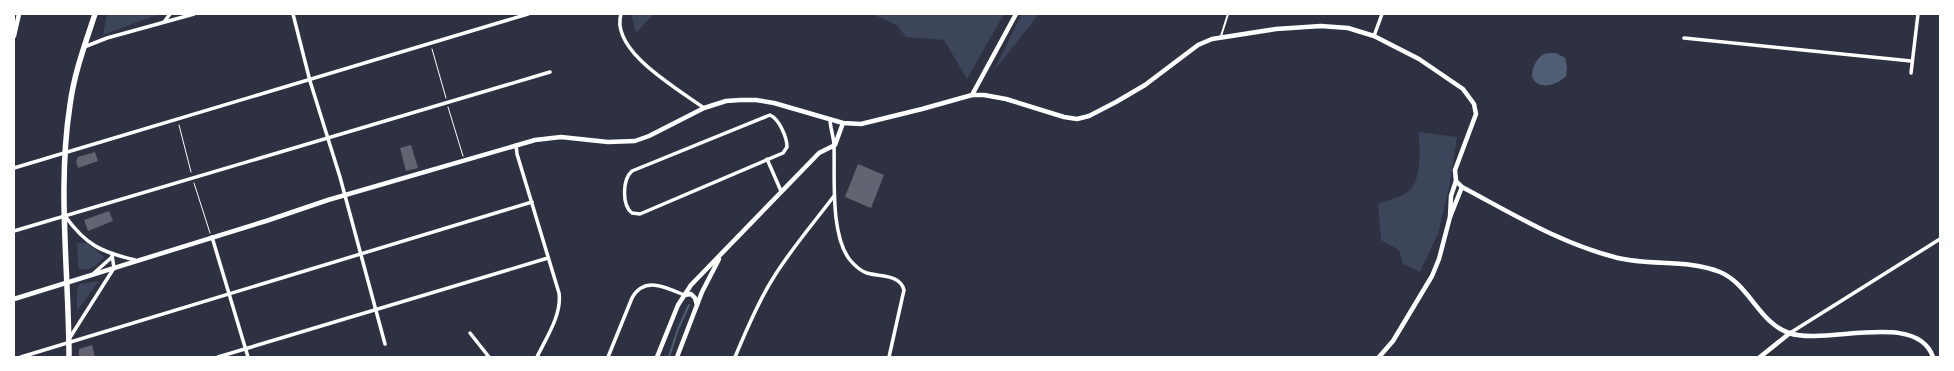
<svg xmlns="http://www.w3.org/2000/svg" width="1954" height="371" viewBox="0 0 1954 371" font-family="'Source Sans 3',sans-serif">
<rect width="100%" height="100%" fill="#2d3142"/>
<!-- green -->
<g fill="#3c4559">
<path d="M107 14H159L103 35Z"/>
<path d="M633 14H654L636 33 632 18Z"/>
<path d="M872 14H1004L967 79 944 40 906 37 897 25Z"/>
<path d="M1022 14H1039L993 72Z"/>
<path d="M1419 132 1457 137 1450 183 1438 234 1420 272 1403 264 1399 250 1381 240 1378 204C1385 201 1404 196 1409 191 1423 176 1419 151 1419 132Z"/>
<path d="M77 243H87L104 257C98 265 89 273 78 268Z"/>
<path d="M99 281 77 311V289L80 284Z"/>
</g>
<!-- water -->
<path fill="#4f5d75" d="M1556 53 1565 58 1567 67 1566 76C1559 84 1540 91 1533 79 1529 72 1537 57 1544 54 1547 53 1552 53 1556 53Z"/>
<g fill="none" stroke-linecap="round" stroke-linejoin="round">
<!-- stream -->
<path stroke="#4f5d75" stroke-width="2" d="M669 357 678 329 689 305"/>
</g>
<!-- building -->
<g fill="#626471">
<path d="M411 145 418 168 406 171 400 148Z"/>
<path d="M95 152 98 161 78 168 76 161 78 157Z"/>
<path d="M858 164 884 175 871 208 845 197Z"/>
<path d="M109 211 113 221 88 231 84 220Z"/>
<path d="M92 345 95 357H79V349Z"/>
</g>
<g fill="none" stroke-linecap="round" stroke-linejoin="round">
<!-- path -->
<g stroke="#fff" stroke-width="1">
<path d="M432 49 446 98"/>
<path d="M448 107 463 156"/>
<path d="M179 125 191 172"/>
<path d="M194 183 210 233"/>
</g>
<!-- service -->
<path stroke="#fff" stroke-width="2" d="M1221 36 1228 14"/>
<!-- minor -->
<g stroke="#fff" stroke-width="3.5">
<path d="M293 14 310 81 340 177 385 344"/>
<path d="M621 14C610 51 678 89 704 108"/>
<path d="M164 22 170 14"/>
<path d="M1374 36 1382 14"/>
<path d="M1684 38 1911 61"/>
<path d="M84 47 107 38 194 14"/>
<path d="M1911 73 1918 14"/>
<path d="M770 115C779 119 787 137 787 147L783 153 640 214 632 213C622 205 622 180 632 171Z"/>
<path d="M830 119C830 128 834 137 834 146 835 177 830 235 850 260 855 266 861 271 867 273 880 277 900 274 904 290L889 357"/>
<path d="M516 145 517 154 559 293C562 315 546 338 537 357"/>
<path d="M767 159 781 191"/>
<path d="M14 168 528 14"/>
<path d="M65 216C86 245 101 252 135 260"/>
<path d="M14 231 550 72"/>
<path d="M212 237 248 357"/>
<path d="M94 273 112 257"/>
<path d="M470 333 489 357"/>
<path d="M1790 333 1940 239"/>
<path d="M69 339 114 268 112 255"/>
<path d="M21 357 532 202"/>
<path d="M218 357 548 258"/>
<path d="M608 357 632 298C644 276 666 287 684 295"/>
<path d="M735 357C746 331 757 304 772 280 790 250 813 224 834 196"/>
</g>
<!-- tertiary -->
<g stroke="#fff" stroke-width="4.5">
<path d="M14 36 19 14"/>
<path d="M972 95 1016 14"/>
<path d="M1456 181 1462 187C1513 214 1561 244 1618 258 1651 266 1688 259 1720 272 1749 284 1759 323 1789 333 1826 346 1917 310 1933 357"/>
<path d="M684 295 691 294 695 298 697 305"/>
<path d="M14 299 266 221 328 200 535 140 561 137 608 142 635 141 649 136 704 108 726 101 740 100H756L774 103 843 123 861 124 922 109 972 95H984L1006 99 1064 117 1077 119 1089 116 1116 102 1145 85 1198 45 1212 39 1276 29 1321 26 1348 28 1374 36 1419 59 1463 89 1474 104 1476 114 1455 170 1456 181 1451 196 1450 217"/>
<path d="M657 357 678 305 691 285 819 153 835 145 843 123"/>
<path d="M677 357 702 292 719 259"/>
<path d="M1379 357 1393 341 1432 276 1439 259 1450 217 1462 187"/>
<path d="M1760 357 1790 333"/>
</g>
<!-- primary -->
<path stroke="#fff" stroke-width="5.5" d="M69 357C69 273 57 188 70 105 74 74 85 44 95 14"/>
</g>
<!-- border -->
<rect width="1954" height="371" fill="none" stroke="#ffffff" stroke-width="30"/>
</svg>
